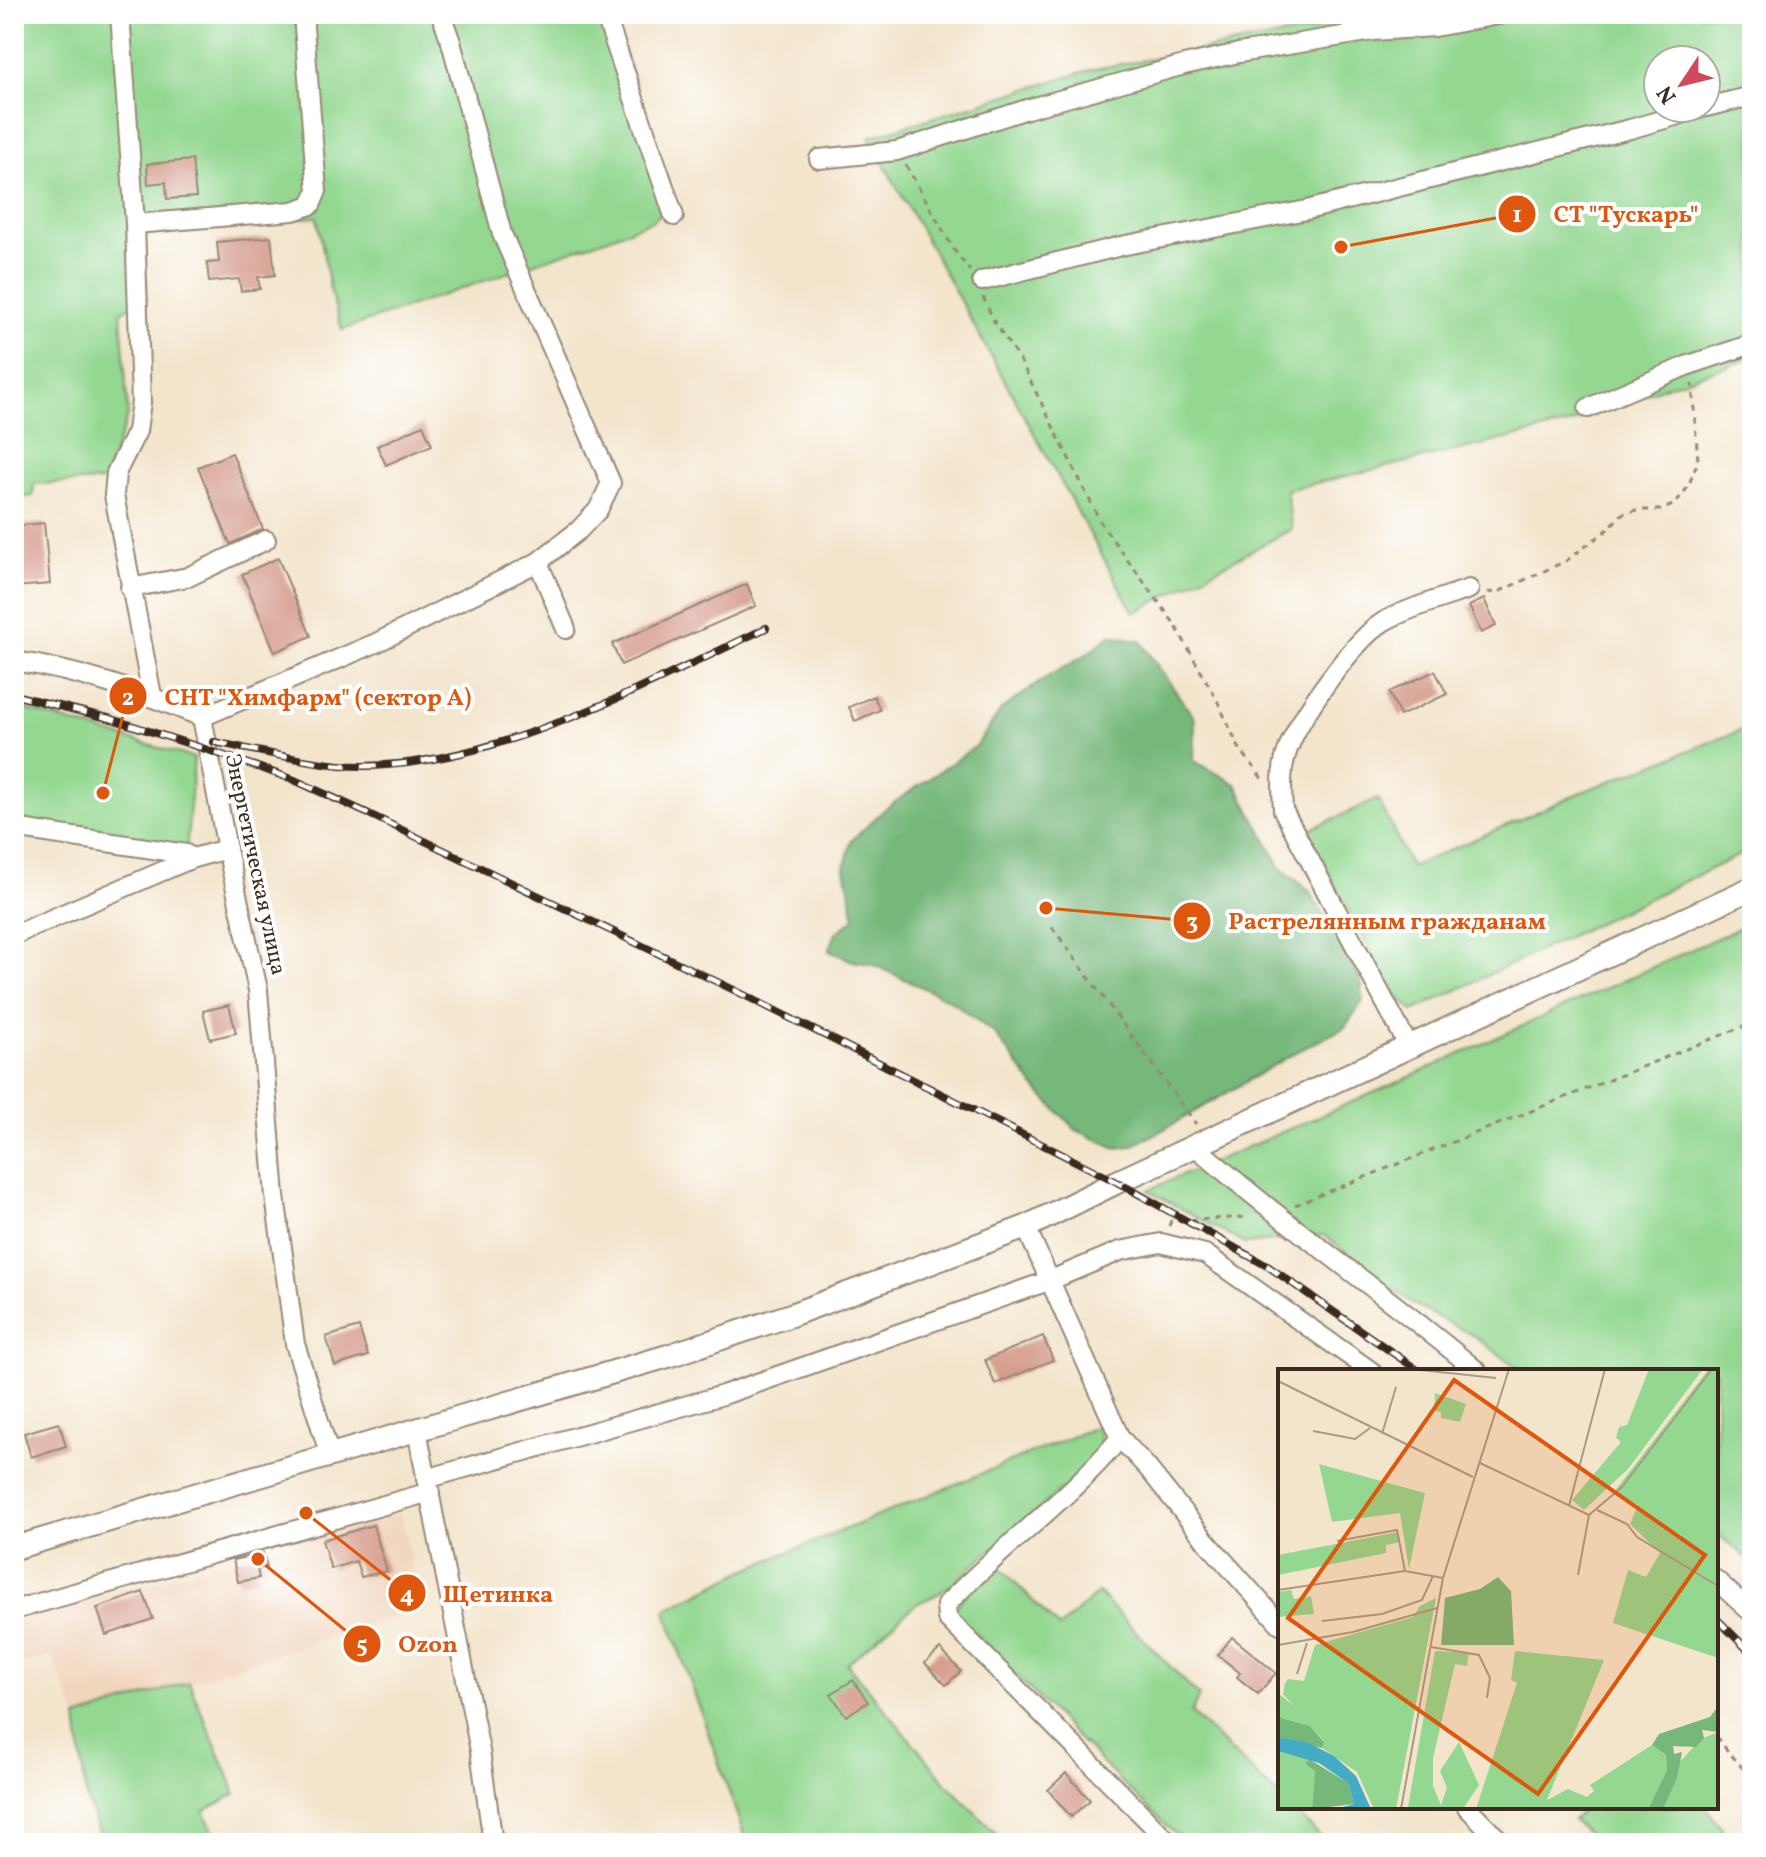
<svg xmlns="http://www.w3.org/2000/svg" width="1766" height="1857" viewBox="0 0 1766 1857" font-family="Vollkorn,serif">
<rect width="100%" height="100%" fill="#fff"/>
<filter id="ink" filterUnits="userSpaceOnUse"><feTurbulence type="fractalNoise" baseFrequency=".0125" numOctaves="2"/><feDisplacementMap in="SourceGraphic" scale="16" xChannelSelector="R" yChannelSelector="G"/><feConvolveMatrix kernelMatrix="1 2 1 2 8 2 1 2 1" color-interpolation-filters="sRGB"/></filter>
<filter id="wash" filterUnits="userSpaceOnUse"><feTurbulence type="fractalNoise" baseFrequency=".006" numOctaves="4" result="noise"/><feDisplacementMap in="SourceGraphic" scale="32" xChannelSelector="R" yChannelSelector="G"/><feGaussianBlur stdDeviation="1.8" result="paint"/><feColorMatrix in="noise" values="0 0 0 0 0 0 0 0 0 0 0 0 0 0 0 0 0 1.4 0 .05"/><feComposite in="paint" operator="in"/></filter>
<g filter="url(#wash)">
<rect width="100%" height="100%" fill="#f3e5cc"/>
<!-- built -->
<path fill="#f1d5bd" d="M401 1514 418 1592 407 1612 77 1718 52 1656 14 1668V1620Z"/>
<!-- green -->
<g fill="#93d790" stroke="#678057" stroke-width="2" fill-rule="evenodd">
<path d="M14 14H611L674 202 654 220 611 237 342 330 330 289 317 217 143 229 146 299 121 311 128 415 104 481 34 484 33 496 14 499Z"/>
<path d="M1407 14H1752V358L1669 385 1566 425 1286 490 1292 529 1134 613 869 137 1093 69ZM1658 60H1706V108H1658Z"/>
<path d="M14 706 194 758 186 854 14 828Z"/>
<path d="M1752 726V849L1413 1011 1392 991 1306 831 1378 799 1411 867 1587 790Z"/>
<path d="M1752 922V1562L1716 1533V1371H1522L1474 1336 1413 1304 1324 1235 1245 1244 1148 1190 1401 1081Z"/>
<path d="M1098 1426 1101 1445 1082 1472 942 1592 916 1604 847 1664 948 1785 1005 1843H747L665 1610 743 1571Z"/>
<path d="M995 1562 1059 1628 1098 1593 1199 1696 1191 1713 1280 1798V1807H1290L1327 1843H1185L1124 1785 952 1610Z"/>
<path d="M189 1682 236 1794 204 1811 218 1843H103L86 1797 77 1718Z"/>
<path d="M1585 1807H1705L1733 1843H1597L1573 1820Z"/>
</g>
<!-- forest -->
<path fill="#76b87a" stroke="#58714c" stroke-width="2" d="M1111 635 1140 641 1195 719 1194 761 1236 784 1281 868 1310 892 1338 940 1361 981 1363 1001 1344 1028 1300 1050 1161 1131 1131 1146 1116 1148 1076 1130 1036 1089 994 1033 950 1000 874 965 853 961 829 951 836 933 855 918 845 868 851 841 885 809 976 746 1002 709 1047 677 1084 656Z"/>
<g id="blocks">
<!-- building -->
<g fill="#d69d8e">
<path d="M192 160 196 197 167 199 166 182 148 184 147 164Z"/>
<path d="M271 237 275 275 258 277 260 289 241 291 239 279 209 282 207 263 219 262 217 242Z"/>
<path d="M423 425 432 445 386 465 377 446Z"/>
<path d="M232 453 263 529 230 544 198 467Z"/>
<path d="M44 523 50 584 14 587V526Z"/>
<path d="M278 558 311 636 275 652 242 574Z"/>
<path d="M747 584 756 606 621 665 612 644Z"/>
<path d="M1484 599 1496 626 1481 633 1469 606Z"/>
<path d="M1435 671 1447 694 1400 716 1389 692Z"/>
<path d="M874 696 880 710 855 721 849 707Z"/>
<path d="M229 1005 236 1033 210 1039 203 1011Z"/>
<path d="M359 1327 368 1356 335 1366 326 1337Z"/>
<path d="M1043 1336 1053 1360 995 1384 985 1360Z"/>
<path d="M59 1423 66 1446 31 1457 24 1433Z"/>
<path d="M373 1525 387 1571 361 1577 356 1561 331 1569 322 1540Z"/>
<path d="M263 1553 267 1567 257 1569 259 1578 238 1582 233 1560Z"/>
<path d="M143 1592 153 1619 106 1635 97 1608Z"/>
<path d="M1232 1637 1276 1673 1258 1694 1237 1677 1240 1673 1218 1655Z"/>
<path d="M940 1649 961 1671 946 1685 925 1663Z"/>
<path d="M853 1680 868 1702 846 1716 831 1694Z"/>
<path d="M1066 1773 1090 1800 1071 1817 1048 1790Z"/>
</g>
</g>
</g>
<g filter="url(#ink)">
<use href="#blocks" fill-opacity="0" stroke="#978875" stroke-width="2"/>
<g fill="none" stroke-linecap="round" stroke-linejoin="round">
<defs>
<g id="minor">
<path d="M120 14 135 224 141 402 137 431 116 473 114 495 152 696"/>
<path d="M605 14 674 216"/>
<path d="M1706 107 1752 96"/>
<path d="M819 159 897 151 1027 109 1184 65 1239 53 1373 31 1435 27 1503 14"/>
<path d="M135 224 293 211 311 205 317 191 303 14"/>
<path d="M982 281 1121 246 1307 210 1630 129 1703 108"/>
<path d="M1588 408 1686 366 1752 344"/>
<path d="M538 562 566 629"/>
<path d="M130 588 188 577 266 540"/>
<path d="M14 661C80 671 141 692 202 717"/>
<path d="M202 717 376 643 538 562 579 530 598 510 611 483 502 234 451 42 441 14"/>
<path d="M202 717 227 849 258 990 275 1196 295 1344 330 1456"/>
<path d="M14 828 186 854 193 858"/>
<path d="M14 935 193 858 227 849"/>
<path d="M1409 1047 1283 810C1282 789 1280 769 1288 749 1300 716 1353 641 1383 622 1402 610 1446 597 1469 589"/>
<path d="M1195 1146C1285 1226 1385 1293 1477 1371"/>
<path d="M1026 1227 1120 1438 1147 1467 1206 1541 1280 1624"/>
<path d="M417 1430 480 1751 493 1843"/>
<path d="M1120 1438C1068 1501 1002 1546 946 1605L947 1618 1170 1843"/>
<path d="M426 1479 723 1395 1051 1280 1120 1251 1161 1243 1205 1254 1371 1371"/>
<path d="M1716 1580 1752 1613"/>
<path d="M14 1610 430 1492"/>
<path d="M1467 1807 1502 1843"/>
</g>
<path id="major" d="M14 1548 668 1356 791 1315 1026 1227 1117 1182 1752 888"/>
</defs>
<!-- minor casing -->
<use href="#minor" stroke="#978875" stroke-width="22"/>
<!-- major casing -->
<use href="#major" stroke="#978875" stroke-width="26"/>
<!-- path -->
<g stroke="#978875" stroke-width="3" stroke-dasharray="6 6" stroke-linecap="butt">
<path d="M906 165 954 250 970 271"/>
<path d="M983 297 995 323 1022 364 1102 525 1174 623 1217 700 1238 746 1263 780"/>
<path d="M1488 592 1496 593 1566 561 1606 531 1622 514 1636 510H1661L1675 504 1688 487 1698 461 1692 384"/>
<path d="M1052 927 1196 1124"/>
<path d="M1295 1205 1752 1023"/>
<path d="M1169 1226 1171 1221 1249 1217"/>
<path d="M1716 1737 1752 1779"/>
</g>
<!-- minor -->
<use href="#minor" stroke="#fff" stroke-width="18"/>
<!-- major -->
<use href="#major" stroke="#fff" stroke-width="22"/>
<defs>
<g id="rail">
<path d="M14 695 112 719 208 750 292 779 369 814 734 990 1117 1182 1269 1267 1419 1371"/>
<path d="M214 742C255 750 298 761 340 765 476 776 645 686 766 628"/>
<path d="M1716 1618 1752 1654"/>
</g>
</defs>
<!-- rail casing -->
<use href="#rail" stroke="#3b2a1e" stroke-width="8"/>
<!-- rail -->
<use href="#rail" stroke="#fff" stroke-width="5" stroke-dasharray="15" stroke-linecap="butt"/>
</g>
</g>
<g text-anchor="middle" stroke-width="8" stroke-linejoin="round" paint-order="stroke">
<!-- street labels -->
<g font-size="22" fill="#3b2a1e" stroke="#fff">
<text transform="translate(257 864) rotate(78)" y="8">Энергетическая улица</text>
</g>
</g>
<!-- overview -->
<g transform="translate(1278 1369)">
<rect width="440" height="440" fill="#f3e5cc"/>
<path d="M371 0H425L350 100 306 141 294 131 343 73 338 69 341 58 349 56ZM431 0H440V289L335 254 350 201 368 208 382 184 352 155 360 136 336 123ZM157 24 188 35 182 53 163 49V43L156 42ZM41 95 147 124 131 200 122 144 54 153ZM120 163 122 173 108 176V184L0 206V186ZM13 221 16 230 33 227 36 245 0 248V223ZM158 229 118 440H96L79 403 44 379 46 372 32 357 0 348V324L16 337 5 325 7 314 10 310 26 312 37 276 135 248 142 237ZM157 282 191 284 189 297 177 295 155 389V417L163 436 169 419 162 402 181 373 201 416 185 440 130 438ZM237 282 326 291 269 431 290 420 309 428 316 422 312 416 374 376 388 386 389 401 370 440H198L239 314 233 311ZM440 363V440H385L399 396 423 370ZM0 382 31 390 27 395 37 402 34 440H0Z" fill="#93d790"/>
<path d="M220 208 233 222 236 276H163L167 229 202 220ZM440 337V363L424 361 426 369 418 378 395 377 396 385 404 383 399 409 385 440H370L389 401 388 386 374 376 381 365 432 348ZM0 348 32 357 46 373 44 379 0 368ZM31 390 70 414 76 435 34 440 37 402 27 395Z" fill="#76b87a"/>
<path d="M0 368 31 374 56 387 78 407 93 440H57L76 435 70 414 41 394 0 382Z" fill="#43abc3"/>
<path fill="none" stroke="#a99a86" stroke-width="2" d="M133 0 218 9M0 12 195 108M35 62 77 70 92 59M104 65 118 18M202 94 311 146M291 137 327 0M319 141 349 155 359 168 440 217M311 146 344 118 434 0M59 172 119 161 127 202M300 206 311 146M0 221 127 202 165 209M44 252 104 245 144 231 155 207M0 276 75 263 159 239M153 278 201 286 212 309 209 329M19 305 29 274M123 440 165 209 231 0"/>
<path fill="#df570d" fill-opacity="0.15" stroke="#df570d" stroke-width="4" d="M176 11 427 186 260 425 10 249Z"/>
<rect width="440" height="440" fill="none" stroke="#3b2a1e" stroke-width="4"/>
</g>
<!-- callouts -->
<path fill="none" stroke="#df570d" stroke-width="3" d="M1341 247L1517 214M103 793L128 696M1046 908L1192 921M306 1513L407 1593M258 1559L362 1644"/>
<g fill="#df570d" stroke="#fff" stroke-width="3">
<circle cx="1341" cy="247" r="8"/>
<circle cx="103" cy="793" r="8"/>
<circle cx="1046" cy="908" r="8"/>
<circle cx="306" cy="1513" r="8"/>
<circle cx="258" cy="1559" r="8"/>
<circle cx="1517" cy="214" r="20"/>
<circle cx="128" cy="696" r="20"/>
<circle cx="1192" cy="921" r="20"/>
<circle cx="407" cy="1593" r="20"/>
<circle cx="362" cy="1644" r="20"/>
</g>
<g font-size="24" text-anchor="middle" font-weight="bold" fill="#fff">
<text x="1517" y="222">1</text>
<text x="128" y="705">2</text>
<text x="1192" y="929">3</text>
<text x="407" y="1602">4</text>
<text x="362" y="1652">5</text>
</g>
<g font-size="24" text-anchor="middle" font-weight="bold" fill="#df570d" stroke="#fff" stroke-width="8" stroke-linejoin="round" paint-order="stroke">
<text x="1626" y="222">СТ "Тускарь"</text>
<text x="318" y="705">СНТ "Химфарм" (сектор А)</text>
<text x="1387" y="929">Растрелянным гражданам</text>
<text x="498" y="1602">Щетинка</text>
<text x="428" y="1652">Ozon</text>
</g>
<!-- margin -->
<rect width="1766" height="1857" fill="none" stroke="#fff" stroke-width="48"/>
<!-- north arrow -->
<g transform="translate(1682 84) rotate(235)"><circle r="38" fill="#ffffff" stroke="#b1aaa5" stroke-width="2"/>
<path d="M0-6L14 30L0 20L-14 30Z" fill="#d1495b"/>
<text y="-12" font-size="22" font-weight="bold" text-anchor="middle" fill="#3b2a1e">N</text>
</g>
</svg>
